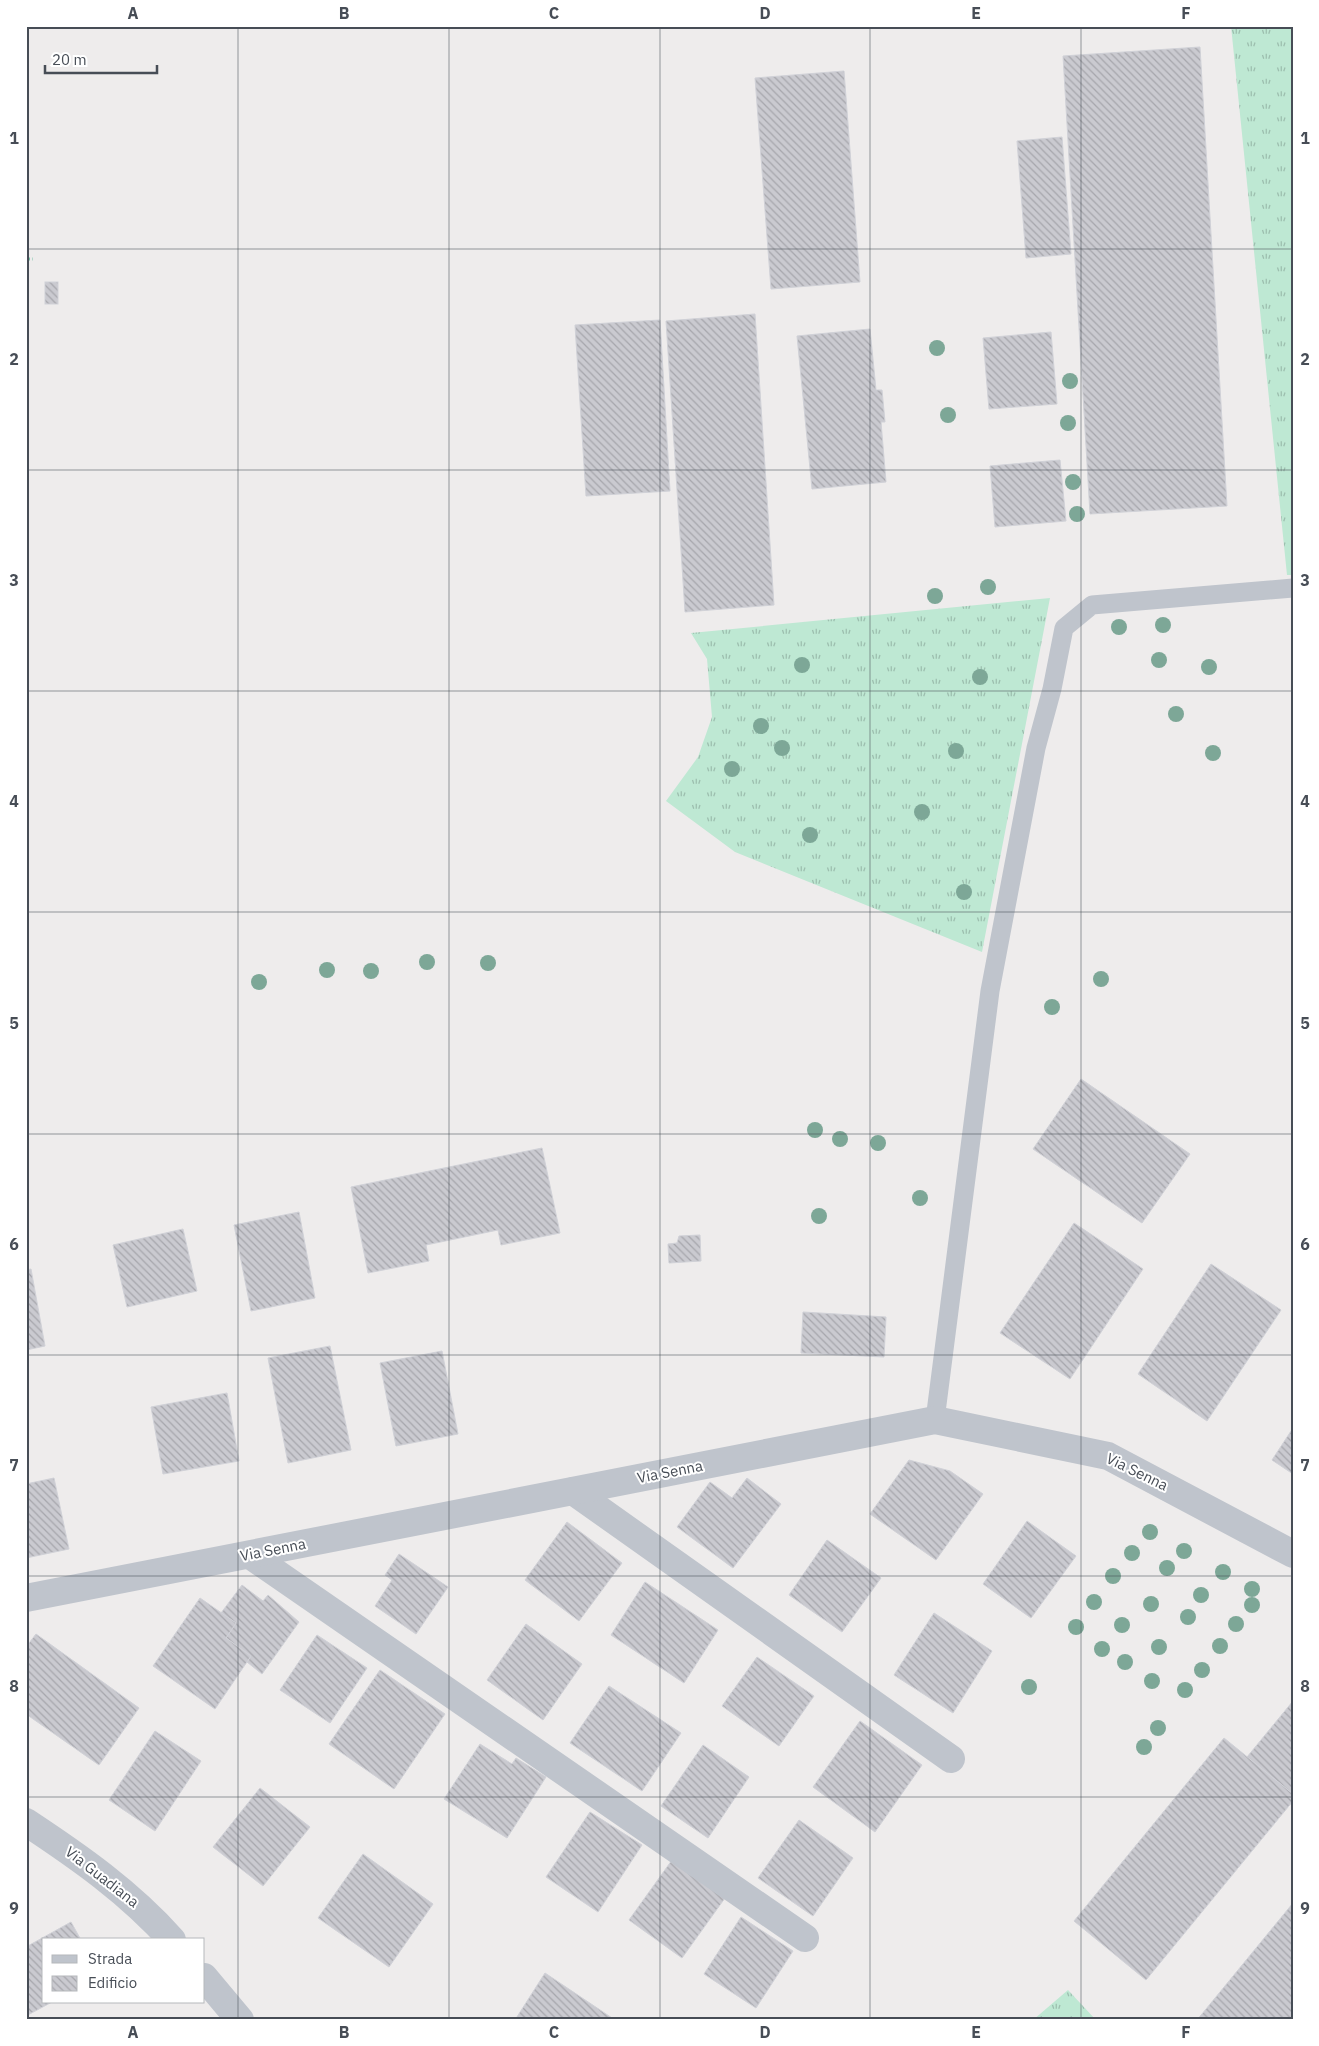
<svg xmlns="http://www.w3.org/2000/svg" width="1319" height="2046" viewBox="0 0 1319 2046" font-family="'IBM Plex Sans',sans-serif">
<defs>
<pattern id="grass-tufts" width="24" height="20" patternUnits="userSpaceOnUse" patternTransform="scale(1.25)"><rect width="24" height="20" fill="#bee8d3"/><path d="M3 7l-1-3M5 7V3M7 7l1-3M15 17l-1-3M17 17v-4M19 17l1-3" fill="none" stroke="#9cbeae"/></pattern>
<pattern id="building-back-hatch" width="6" height="6" patternUnits="userSpaceOnUse" patternTransform="scale(1.25)"><rect width="6" height="6" fill="#cacad0"/><path d="M-1 5l2 2M0 0l6 6M5-1l2 2" fill="none" stroke="#a6a6ac"/></pattern>
</defs>
<rect width="100%" height="100%" fill="#eeecec"/>
<!-- grass -->
<g fill="url(#grass-tufts)">
<path d="M1231 26H1293V575H1287Z"/>
<path d="M1050 598 982 952 735 852 666 801 698 757 712 717 707 659 691 633Z"/>
<path d="M1068 1990 1096 2020H1033Z"/>
</g>
<!-- building -->
<g fill="url(#building-back-hatch)" stroke="#d0d1d7">
<path d="M1200 47 1227 506 1090 514 1063 56Z"/>
<path d="M844 71 860 282 771 289 755 78Z"/>
<path d="M1062 137 1071 254 1026 258 1017 141Z"/>
<rect x="45" y="282" width="13" height="22"/>
<path d="M755 314 774 605 685 612 666 321Z"/>
<path d="M660 320 670 491 586 496 575 325Z"/>
<path d="M870 329 876 390H882L885 422H881L886 482 812 489 797 336Z"/>
<path d="M1051 332 1057 404 989 409 983 338Z"/>
<path d="M1060 460 1066 521 995 527 990 466Z"/>
<path d="M1081 1079 1190 1154 1142 1223 1033 1149Z"/>
<path d="M542 1148 560 1233 501 1245 498 1230 426 1245 429 1261 368 1273 351 1187Z"/>
<path d="M299 1212 315 1298 251 1311 234 1225Z"/>
<path d="M1074 1223 1143 1269 1070 1379 1000 1333Z"/>
<path d="M183 1229 197 1291 127 1307 113 1245Z"/>
<path d="M700 1235 701 1261 669 1263 668 1244 677 1243 679 1236Z"/>
<path d="M1211 1264 1281 1310 1207 1421 1138 1374Z"/>
<path d="M31 1269 45 1346 26 1350V1270Z"/>
<path d="M803 1312 886 1317 884 1357 801 1353Z"/>
<path d="M330 1346 351 1450 288 1463 268 1358Z"/>
<path d="M442 1351 458 1434 396 1446 380 1363Z"/>
<path d="M227 1393 239 1461 163 1474 151 1407Z"/>
<path d="M1293 1428V1474L1272 1460Z"/>
<path d="M909 1460 950 1471 983 1494 936 1560 870 1514Z"/>
<path d="M54 1478 69 1549 26 1558V1484Z"/>
<path d="M747 1478 781 1504 733 1568 677 1527 710 1482 732 1498Z"/>
<path d="M1027 1521 1076 1556 1031 1618 983 1584Z"/>
<path d="M567 1522 622 1563 579 1621 525 1580Z"/>
<path d="M827 1540 881 1578 842 1632 789 1595Z"/>
<path d="M399 1554 448 1587 416 1634 375 1606 392 1580 385 1575Z"/>
<path d="M645 1582 718 1630 684 1683 611 1635Z"/>
<path d="M242 1585 263 1601 268 1595 299 1622 262 1674 247 1662 251 1656 226 1638 236 1623 221 1613Z"/>
<path d="M200 1598 236 1623 226 1638 251 1656 215 1709 153 1666Z"/>
<path d="M934 1613 992 1651 953 1713 894 1675Z"/>
<path d="M526 1624 582 1664 543 1720 487 1680Z"/>
<path d="M36 1634 139 1708 99 1765 26 1714V1647Z"/>
<path d="M317 1635 367 1668 330 1723 280 1690Z"/>
<path d="M757 1657 814 1696 779 1746 722 1706Z"/>
<path d="M380 1670 445 1714 394 1789 329 1744Z"/>
<path d="M609 1686 681 1733 642 1791 570 1743Z"/>
<path d="M1293 1701V1794L1247 1757Z"/>
<path d="M860 1721 922 1765 875 1832 813 1787Z"/>
<path d="M155 1731 201 1761 155 1831 109 1800Z"/>
<path d="M1224 1738 1293 1794V1801L1146 1980 1074 1921Z"/>
<path d="M480 1744 512 1764 516 1758 546 1777 507 1838 444 1799Z"/>
<path d="M703 1745 749 1777 708 1838 661 1806Z"/>
<path d="M260 1788 310 1827 263 1886 213 1847Z"/>
<path d="M590 1812 642 1845 598 1912 546 1877Z"/>
<path d="M799 1820 853 1858 813 1916 758 1878Z"/>
<path d="M363 1854 433 1904 389 1967 318 1918Z"/>
<path d="M672 1860 725 1898 682 1958 629 1920Z"/>
<path d="M1293 1903V2020H1197Z"/>
<path d="M741 1917 793 1951 756 2008 704 1974Z"/>
<path d="M71 1922 81 1940H44V2002H52L26 2016V1947Z"/>
<path d="M545 1973 615 2020H515Z"/>
</g>
<g fill="none" stroke-linecap="round" stroke-linejoin="round">
<!-- path -->
<path stroke="#7bc1a7" stroke-width="3" stroke-dasharray="4 2.5" stroke-linecap="butt" d="M26 259H33"/>
<!-- lane -->
<path stroke="#bfc4cc" stroke-width="19" d="M935 1420 990 991 1036 748 1052 689 1064 628 1092 605 1293 588"/>
<!-- street -->
<g stroke="#bfc4cc" stroke-width="28">
<path d="M573 1491 951 1759"/>
<path d="M250 1555 805 1938"/>
<path d="M26 1598 935 1420 1108 1456 1293 1554"/>
<path d="M26 1822C79 1857 129 1892 172 1940"/>
<path d="M204 1977 240 2020"/>
</g>
</g>
<!-- trees -->
<g fill="#7da797">
<circle cx="937" cy="348" r="8"/>
<circle cx="1070" cy="381" r="8"/>
<circle cx="948" cy="415" r="8"/>
<circle cx="1068" cy="423" r="8"/>
<circle cx="1073" cy="482" r="8"/>
<circle cx="1077" cy="514" r="8"/>
<circle cx="988" cy="587" r="8"/>
<circle cx="935" cy="596" r="8"/>
<circle cx="1163" cy="625" r="8"/>
<circle cx="1119" cy="627" r="8"/>
<circle cx="1159" cy="660" r="8"/>
<circle cx="802" cy="665" r="8"/>
<circle cx="1209" cy="667" r="8"/>
<circle cx="980" cy="677" r="8"/>
<circle cx="1176" cy="714" r="8"/>
<circle cx="761" cy="726" r="8"/>
<circle cx="782" cy="748" r="8"/>
<circle cx="956" cy="751" r="8"/>
<circle cx="1213" cy="753" r="8"/>
<circle cx="732" cy="769" r="8"/>
<circle cx="922" cy="812" r="8"/>
<circle cx="810" cy="835" r="8"/>
<circle cx="964" cy="892" r="8"/>
<circle cx="427" cy="962" r="8"/>
<circle cx="488" cy="963" r="8"/>
<circle cx="327" cy="970" r="8"/>
<circle cx="371" cy="971" r="8"/>
<circle cx="1101" cy="979" r="8"/>
<circle cx="259" cy="982" r="8"/>
<circle cx="1052" cy="1007" r="8"/>
<circle cx="815" cy="1130" r="8"/>
<circle cx="840" cy="1139" r="8"/>
<circle cx="878" cy="1143" r="8"/>
<circle cx="920" cy="1198" r="8"/>
<circle cx="819" cy="1216" r="8"/>
<circle cx="1150" cy="1532" r="8"/>
<circle cx="1184" cy="1551" r="8"/>
<circle cx="1132" cy="1553" r="8"/>
<circle cx="1167" cy="1568" r="8"/>
<circle cx="1223" cy="1572" r="8"/>
<circle cx="1113" cy="1576" r="8"/>
<circle cx="1252" cy="1589" r="8"/>
<circle cx="1201" cy="1595" r="8"/>
<circle cx="1094" cy="1602" r="8"/>
<circle cx="1151" cy="1604" r="8"/>
<circle cx="1252" cy="1605" r="8"/>
<circle cx="1188" cy="1617" r="8"/>
<circle cx="1236" cy="1624" r="8"/>
<circle cx="1122" cy="1625" r="8"/>
<circle cx="1076" cy="1627" r="8"/>
<circle cx="1220" cy="1646" r="8"/>
<circle cx="1159" cy="1647" r="8"/>
<circle cx="1102" cy="1649" r="8"/>
<circle cx="1125" cy="1662" r="8"/>
<circle cx="1202" cy="1670" r="8"/>
<circle cx="1152" cy="1681" r="8"/>
<circle cx="1029" cy="1687" r="8"/>
<circle cx="1185" cy="1690" r="8"/>
<circle cx="1158" cy="1728" r="8"/>
<circle cx="1144" cy="1747" r="8"/>
</g>
<!-- grid -->
<path fill="none" stroke="#474d56" stroke-width="1" stroke-opacity="0.55" d="M238 26V2020M449 26V2020M660 26V2020M870 26V2020M1081 26V2020M26 249H1293M26 470H1293M26 691H1293M26 912H1293M26 1134H1293M26 1355H1293M26 1576H1293M26 1797H1293"/>
<g text-anchor="middle" stroke-width="4" stroke-linejoin="round" paint-order="stroke">
<!-- street labels -->
<g font-size="15" fill="#474d56" stroke="#fff">
<text transform="translate(670 1472) rotate(-11)" y="5">Via Senna</text>
<text transform="translate(1137 1472) rotate(26)" y="5">Via Senna</text>
<text transform="translate(273 1550) rotate(-11)" y="5">Via Senna</text>
<text transform="translate(102 1877) rotate(38)" y="5">Via Guadiana</text>
</g>
</g>
<!-- border -->
<rect width="1319" height="2046" fill="none" stroke="#ffffff" stroke-width="55"/>
<!-- legend -->
<rect x="42" y="1938" width="162" height="65" fill="#ffffff" stroke="#b5b8bb"/>
<rect x="52" y="1955" width="25" height="8" fill="#bfc4cc" stroke="#b5b8bb"/>
<text x="88" y="1964" font-size="15" fill="#474d56">Strada</text>
<rect x="52" y="1976" width="25" height="15" fill="url(#building-back-hatch)" stroke="#b5b8bb"/>
<text x="88" y="1988" font-size="15" fill="#474d56">Edificio</text>
<!-- scale -->
<path d="M45 65v8h112v-8" fill="none" stroke="#474d56" stroke-width="2.5"/>
<text x="52" y="65" font-size="15" fill="#474d56" stroke="#ffffff" stroke-width="4" paint-order="stroke">20 m</text>
<rect x="28" y="28" width="1264" height="1990" fill="none" stroke="#474d56" stroke-width="2"/>
<g font-size="16" text-anchor="middle" font-weight="bold" fill="#474d56">
<text x="133" y="19">A</text>
<text x="344" y="19">B</text>
<text x="554" y="19">C</text>
<text x="765" y="19">D</text>
<text x="976" y="19">E</text>
<text x="1186" y="19">F</text>
<text x="14" y="144">1</text>
<text x="1305" y="144">1</text>
<text x="14" y="365">2</text>
<text x="1305" y="365">2</text>
<text x="14" y="586">3</text>
<text x="1305" y="586">3</text>
<text x="14" y="807">4</text>
<text x="1305" y="807">4</text>
<text x="14" y="1029">5</text>
<text x="1305" y="1029">5</text>
<text x="14" y="1250">6</text>
<text x="1305" y="1250">6</text>
<text x="14" y="1471">7</text>
<text x="1305" y="1471">7</text>
<text x="14" y="1692">8</text>
<text x="1305" y="1692">8</text>
<text x="14" y="1914">9</text>
<text x="1305" y="1914">9</text>
<text x="133" y="2038">A</text>
<text x="344" y="2038">B</text>
<text x="554" y="2038">C</text>
<text x="765" y="2038">D</text>
<text x="976" y="2038">E</text>
<text x="1186" y="2038">F</text>
</g>
</svg>
